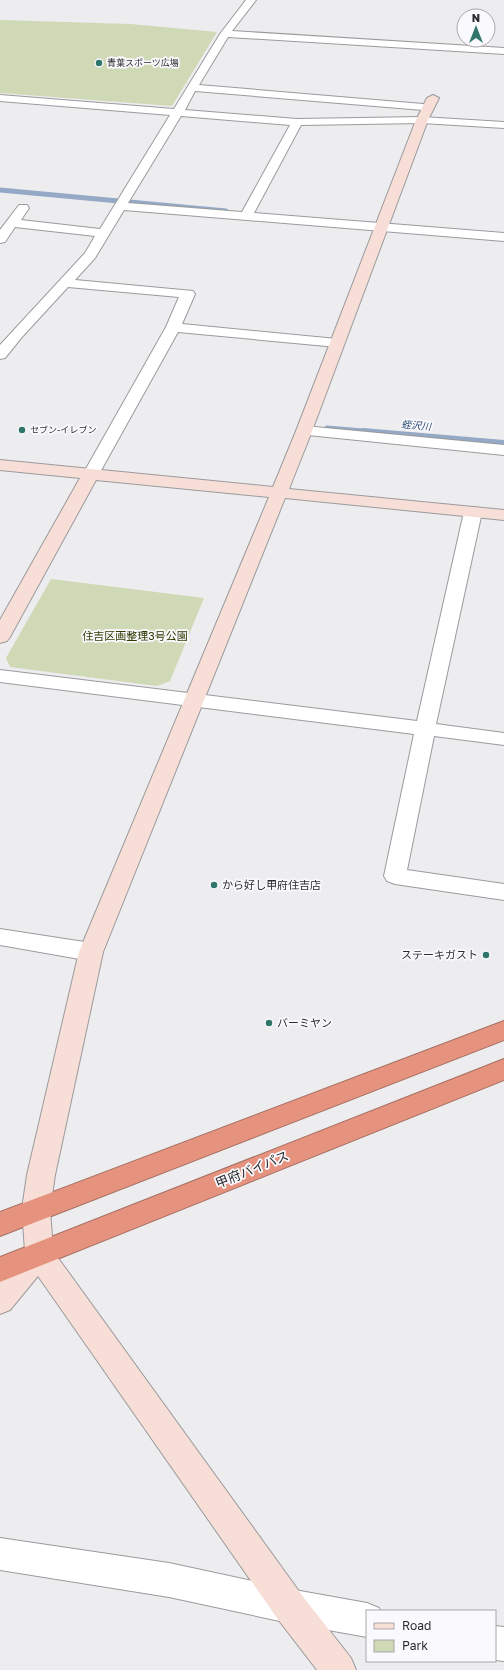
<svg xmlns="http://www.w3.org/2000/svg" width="504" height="1670" viewBox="0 0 504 1670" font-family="'Golos Text','Noto Sans JP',sans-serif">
<rect width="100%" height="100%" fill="#edecef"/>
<!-- green -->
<g fill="#d0d9b6">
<path d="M0 20 131 24 217 32 172 106 0 93Z"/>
<path d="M51 579 204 598 170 681 157 686 10 667 6 658Z"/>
</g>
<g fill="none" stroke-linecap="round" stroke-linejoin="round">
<!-- stream-far1 -->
<g stroke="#94a9c6" stroke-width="5">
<path d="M0 190 226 211"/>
<path d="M327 428 375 432"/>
</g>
<!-- stream -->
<path stroke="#94a9c6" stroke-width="6" d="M363 431 504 443"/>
<defs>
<g id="street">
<path d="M246 0H256L232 31 504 48V54L228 37 199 85 423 104 429 107 423 110 195 91 185 110 297 119 422 117 504 122V128L422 123 301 125 254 213 504 233V241L124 210 95 258 75 280 193 291 195 294 182 324 337 339 342 340 344 343 342 346 337 347 178 332 99 474 97 478 91 479 85 478 83 474 166 327 179 297 68 287 22 337 5 358 0 359V345L85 253 95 236 15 227 5 242 0 243V230L19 205H27L29 208 21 220 100 229 170 115 0 101V95L174 109 220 34ZM181 116 290 125 242 212 128 203Z"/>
<path d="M304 426 504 445V455L298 434 296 431 298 428Z"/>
<path d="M473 507 479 508 482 512 436 724 504 733V745L434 736 407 870 504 884V900L395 884 387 881 384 876 414 734 0 682V670L417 721 464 512 467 508Z"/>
<path d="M0 929 91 943 99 946 103 952 99 958 91 961 0 945Z"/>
<path d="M0 1538 169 1563 289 1589 367 1603 379 1608 380 1611H367V1637L289 1623 169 1597 0 1570Z"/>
<path d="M495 1626 504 1627V1661L495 1660Z"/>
</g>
<path id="secondary" d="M433 95 439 98 428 120 312 431 289 489 504 510V520L285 498 103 952 55 1175 50 1209 53 1251 301 1594 351 1658 356 1670H317L277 1618 38 1276 10 1310 0 1314V1280L25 1251 22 1209 27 1175 79 952 269 497 96 480 10 637 7 641 0 643V620L80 478 0 470V460L273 487 296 431 416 120 427 98Z"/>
<g id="highway">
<path d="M504 1021V1040L0 1236V1212Z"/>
<path d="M504 1059V1080L0 1282V1257Z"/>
</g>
</defs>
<!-- street casing -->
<use href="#street" stroke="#9b9a9d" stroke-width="2"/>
<!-- secondary casing -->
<use href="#secondary" stroke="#9b9a9d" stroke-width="2"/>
<!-- highway casing -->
<use href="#highway" stroke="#a46f62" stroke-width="2"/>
<!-- street -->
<use href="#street" fill="#fff" fill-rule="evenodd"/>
<!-- secondary -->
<use href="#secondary" fill="#f7dfd8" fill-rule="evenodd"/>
<!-- highway -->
<use href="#highway" fill="#e5937e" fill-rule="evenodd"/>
</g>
<!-- markers -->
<g fill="#2f756b" stroke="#faf9fd" stroke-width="1.5">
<circle cx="99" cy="63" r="4"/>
<circle cx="22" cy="430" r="4"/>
<circle cx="214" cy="885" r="4"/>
<circle cx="486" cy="955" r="4"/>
<circle cx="269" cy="1023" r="4"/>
</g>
<g text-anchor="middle" stroke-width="3.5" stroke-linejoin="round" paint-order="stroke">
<!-- far-poi labels -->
<g font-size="9" fill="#2c2c2d" stroke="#faf9fd" text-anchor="start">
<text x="107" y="66">青葉スポーツ広場</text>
<text x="30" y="433">セブン-イレブン</text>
</g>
<!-- far-water labels -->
<g font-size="10" font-style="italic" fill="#2f4c76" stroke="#faf9fd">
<text transform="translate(416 425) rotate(5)" y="4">蛭沢川</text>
</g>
<!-- park labels -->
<g font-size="11" fill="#303900" stroke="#faf9fd">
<text x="135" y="640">住吉区画整理3号公園</text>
</g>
<!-- poi labels -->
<g font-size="11" fill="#2c2c2d" stroke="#faf9fd" text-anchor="start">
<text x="222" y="889">から好し甲府住吉店</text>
<text x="478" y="959" text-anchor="end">ステーキガスト</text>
<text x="277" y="1027">バーミヤン</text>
</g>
<!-- near-street labels -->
<g font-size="13" fill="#2c2c2d" stroke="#faf9fd">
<text transform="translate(252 1169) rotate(-22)" y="5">甲府バイパス</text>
</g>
</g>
<!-- legend -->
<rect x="366" y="1610" width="130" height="52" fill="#faf9fd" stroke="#a8a7aa"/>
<rect x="374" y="1623" width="20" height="6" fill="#f7dfd8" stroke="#a8a7aa"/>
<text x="402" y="1630" font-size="12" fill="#2c2c2d">Road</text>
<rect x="374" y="1640" width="20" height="12" fill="#d0d9b6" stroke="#a8a7aa"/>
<text x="402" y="1650" font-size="12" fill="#2c2c2d">Park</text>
<!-- north arrow -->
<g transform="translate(476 28)"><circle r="19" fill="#faf9fd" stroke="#a8a7aa"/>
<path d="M0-3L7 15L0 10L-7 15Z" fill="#2f756b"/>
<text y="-6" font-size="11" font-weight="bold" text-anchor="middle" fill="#2c2c2d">N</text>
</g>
</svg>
